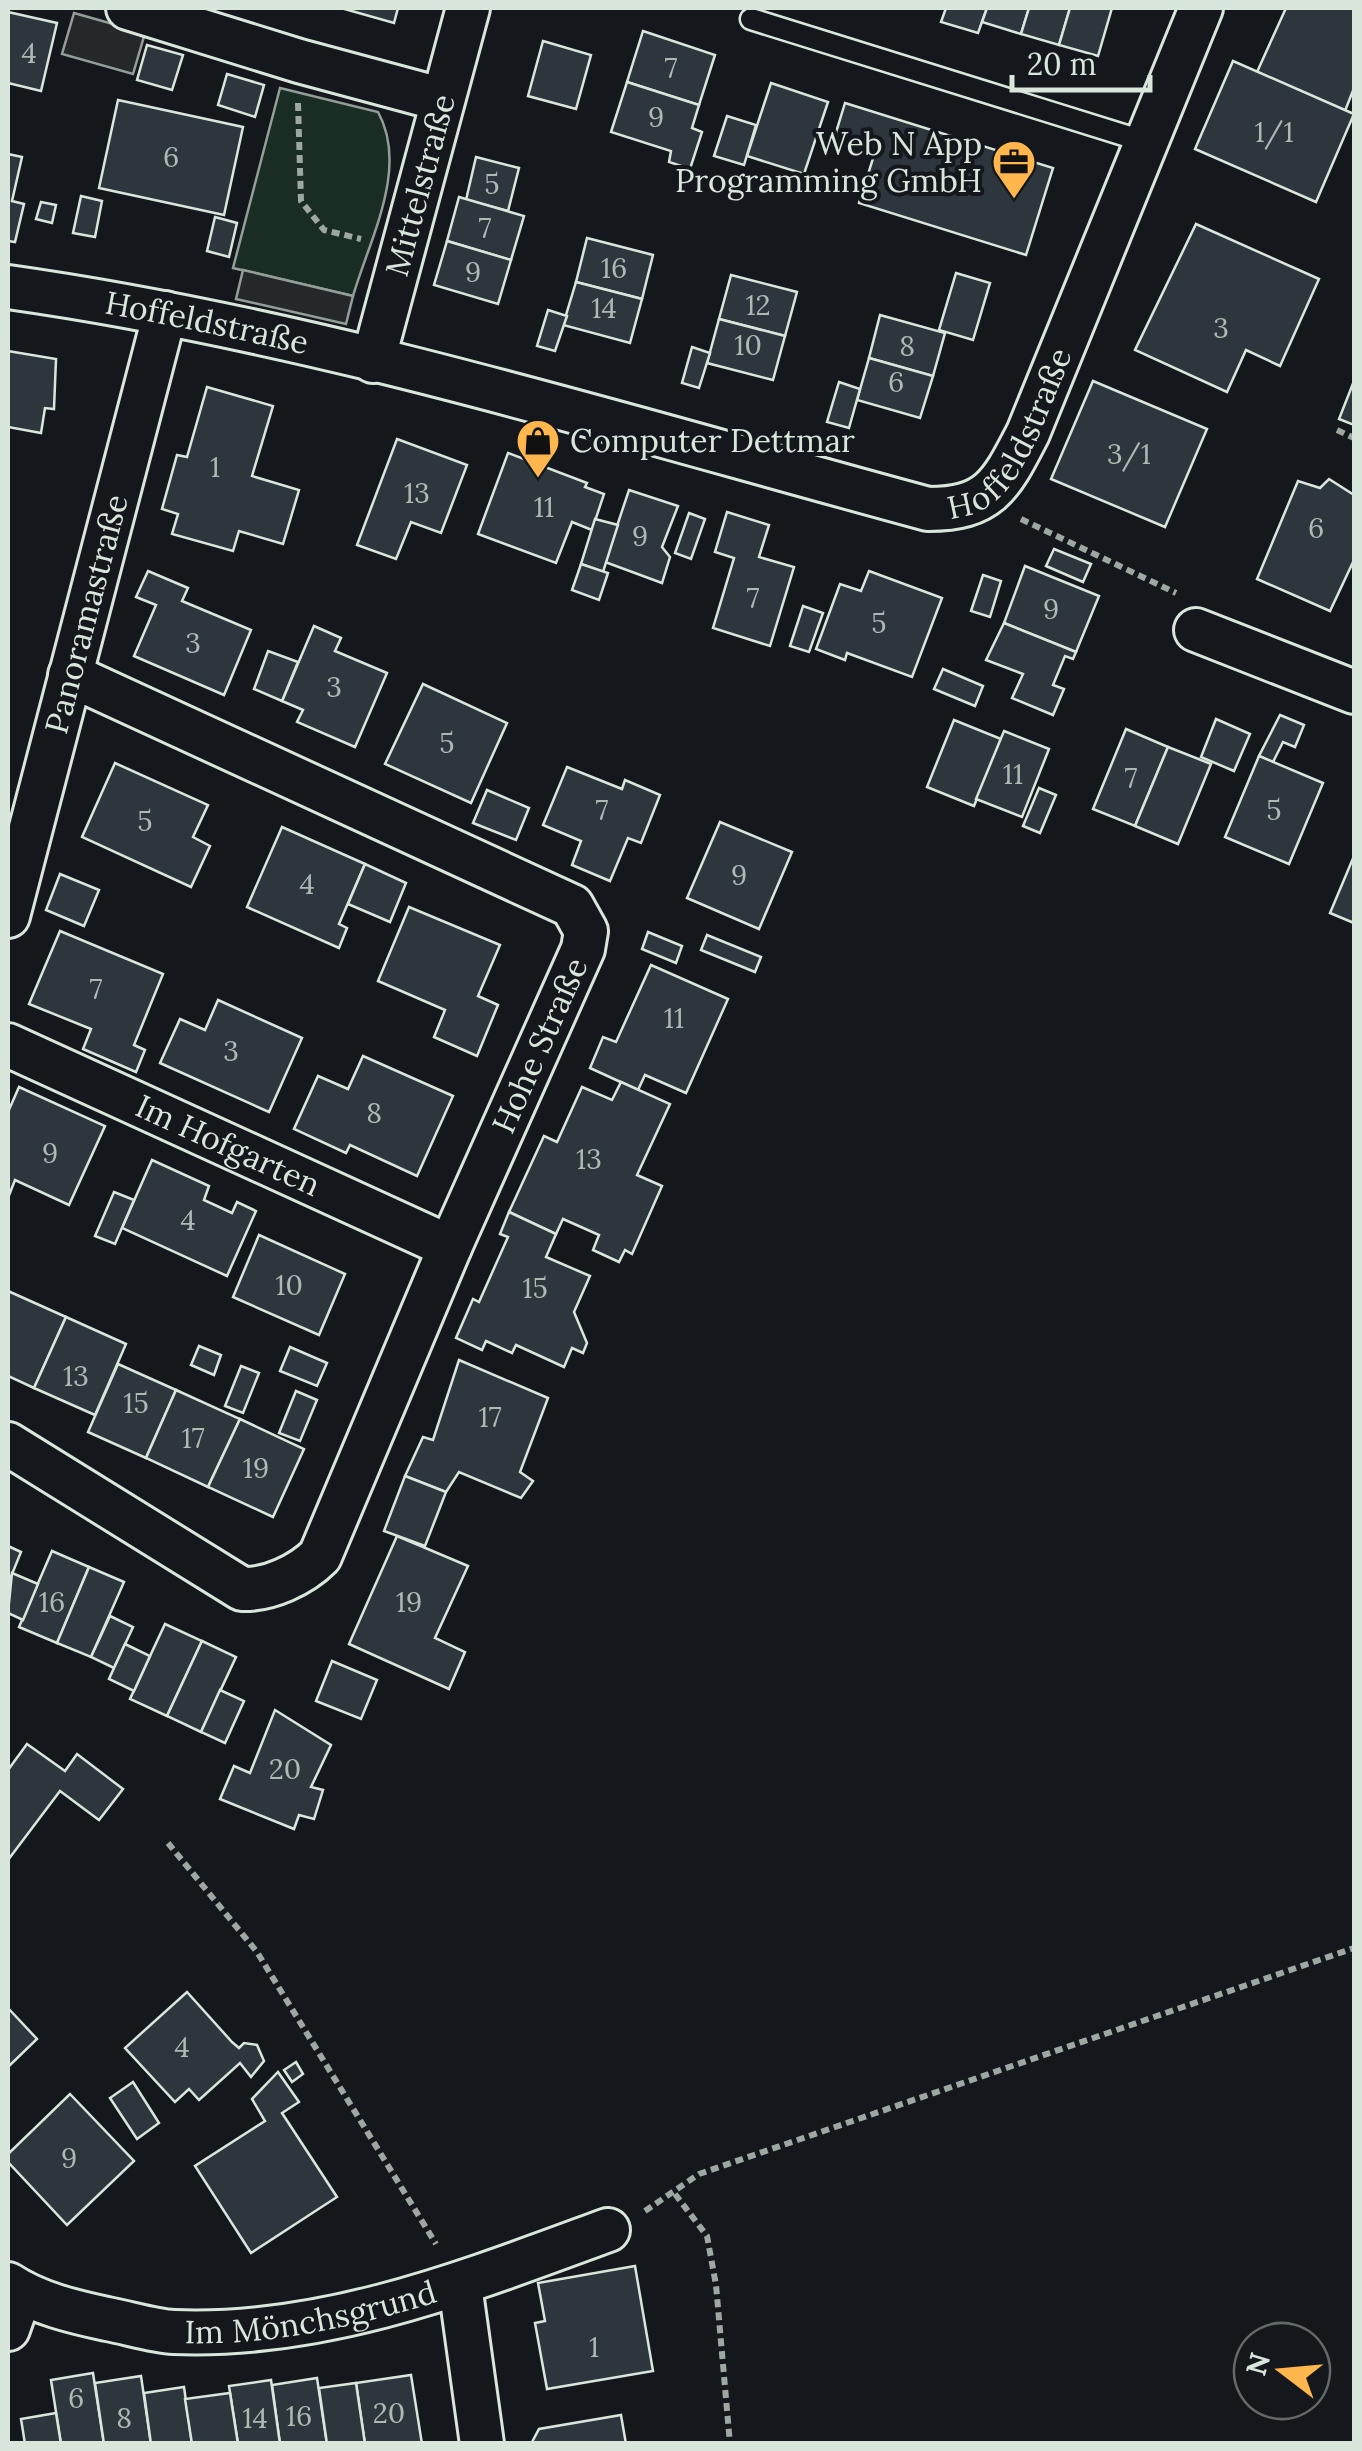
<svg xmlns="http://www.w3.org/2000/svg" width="1362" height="2451" viewBox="0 0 1362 2451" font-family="Lora,serif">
<rect width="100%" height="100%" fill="#14181c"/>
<!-- green -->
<path fill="#1a2d24" stroke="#939e99" stroke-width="2.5" d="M280 88 378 112C409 168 370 238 353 296L233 268Z"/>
<!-- parking -->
<g fill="#24282b" stroke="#939e99" stroke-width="2.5">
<path d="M74 13 145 33 133 74 62 54Z"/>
<path d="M243 270 353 296 346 324 236 299Z"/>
</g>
<!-- building -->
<g fill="#2c363c" stroke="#d8e6dc" stroke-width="2.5">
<path d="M341 8H398L394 23Z"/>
<path d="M946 8H987L978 33 941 22Z"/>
<path d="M987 8H1029L1021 34 982 22Z"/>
<path d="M1029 8H1070L1059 45 1021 34Z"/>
<path d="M1070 8H1112L1098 56 1059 45Z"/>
<path d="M1286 8H1354V88L1345 111 1257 72Z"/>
<path d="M8 12 57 23 41 91 8 83Z"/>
<path d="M643 31 715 55 699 105 627 82Z"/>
<path d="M543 41 591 55 576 109 528 96Z"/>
<path d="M147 45 183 55 172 90 137 80Z"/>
<path d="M1233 61 1354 114 1316 202 1195 149Z"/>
<path d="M227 74 264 85 255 117 218 105Z"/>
<path d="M627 82 699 105 692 128 702 132 690 169 669 162 671 151 611 132Z"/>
<path d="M771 83 828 102 804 174 747 156Z"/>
<path d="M118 100 243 127 224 215 99 188Z"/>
<path d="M845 103 1053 168 1026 255 859 203 875 152 834 139Z"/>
<path d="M727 116 756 125 744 165 714 156Z"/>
<path d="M8 154 22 157 12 201 24 204 15 242 8 241Z"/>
<path d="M476 157 519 168 508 211 466 200Z"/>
<path d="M81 196 102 201 95 237 73 233Z"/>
<path d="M459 197 524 216 511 260 447 241Z"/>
<path d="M41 202 56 205 52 223 36 219Z"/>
<path d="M215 217 237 223 229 257 207 251Z"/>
<path d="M1196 224 1319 279 1280 366 1246 350 1227 392 1135 350Z"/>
<path d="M587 238 653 255 642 299 576 282Z"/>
<path d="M447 241 511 260 498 304 434 285Z"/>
<path d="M956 273 990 283 973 340 939 330Z"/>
<path d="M731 275 797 292 785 336 719 319Z"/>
<path d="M576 282 642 299 630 343 563 325Z"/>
<path d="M548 310 567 316 555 351 537 346Z"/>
<path d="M880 315 945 333 933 376 869 358Z"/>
<path d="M719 319 785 336 773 380 707 363Z"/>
<path d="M692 347 710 353 699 388 682 383Z"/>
<path d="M8 351 56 359 54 409 45 408 41 433 8 427Z"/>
<path d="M869 358 933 376 920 418 857 400Z"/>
<path d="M1093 381 1207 429 1165 527 1051 479Z"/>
<path d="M1354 381V425L1339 419Z"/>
<path d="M839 382 860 389 849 428 827 422Z"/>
<path d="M207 387 273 406 252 476 299 490 283 544 239 531 233 551 172 534 178 514 162 509 177 455 187 457Z"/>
<path d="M397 439 467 465 441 533 411 522 396 559 357 545Z"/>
<path d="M508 453 587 483 585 487 604 494 592 530 572 522 556 563 478 534Z"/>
<path d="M1329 479 1354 495V560L1330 611 1257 579 1298 481 1320 488Z"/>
<path d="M629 490 678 506 662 547 670 557 662 583 605 562Z"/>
<path d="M727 512 769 525 759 557 794 567 770 646 713 628 734 558 715 552Z"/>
<path d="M689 513 705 519 691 559 675 553Z"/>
<path d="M595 519 618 525 603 572 581 564Z"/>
<path d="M1054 549 1091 564 1083 582 1046 566Z"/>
<path d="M581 564 608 573 599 600 572 590Z"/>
<path d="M1025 566 1099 596 1076 652 1004 623Z"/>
<path d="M148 571 188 588 182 601 251 630 224 695 134 656 156 605 136 597Z"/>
<path d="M869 571 942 598 912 677 847 653 845 660 816 649 840 584 861 591Z"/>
<path d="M983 575 1001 581 990 617 971 611Z"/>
<path d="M803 606 823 613 809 652 790 646Z"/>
<path d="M1004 623 1076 652 1073 659 1065 656 1053 685 1064 689 1053 715 1012 698 1023 674 986 660Z"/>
<path d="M314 626 341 638 335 651 387 673 355 747 297 722 303 710 282 701Z"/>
<path d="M268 651 298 662 282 701 254 689Z"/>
<path d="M943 669 983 686 975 706 934 689Z"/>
<path d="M423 684 507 723 471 803 385 764Z"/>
<path d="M1280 715 1304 725 1295 747 1283 742 1273 762 1259 756Z"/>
<path d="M1216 719 1250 734 1234 771 1201 757Z"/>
<path d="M954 720 1001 739 974 806 927 787Z"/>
<path d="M1126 729 1168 747 1135 826 1093 809Z"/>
<path d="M1004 731 1049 749 1022 817 976 799Z"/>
<path d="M1168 747 1211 764 1178 844 1135 826Z"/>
<path d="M1259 756 1323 783 1289 864 1225 837Z"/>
<path d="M115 763 208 805 193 837 210 846 191 887 82 837Z"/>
<path d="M567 767 622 789 625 780 660 795 641 843 628 838 610 881 572 865 581 841 543 825Z"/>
<path d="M1039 788 1056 795 1040 833 1023 826Z"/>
<path d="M487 790 529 808 516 840 473 823Z"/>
<path d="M720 822 792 852 759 929 687 898Z"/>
<path d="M282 827 365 864 339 924 347 928 339 948 247 907Z"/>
<path d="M1354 856V923L1330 913Z"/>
<path d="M365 864 406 883 390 922 348 904Z"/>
<path d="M60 874 99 890 84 926 46 910Z"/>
<path d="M409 907 500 945 478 996 498 1005 477 1056 434 1037 445 1010 378 981Z"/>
<path d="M60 931 163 974 134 1045 145 1050 136 1072 83 1049 91 1029 29 1004Z"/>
<path d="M648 932 682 946 676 963 642 949Z"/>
<path d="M707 935 761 957 755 972 701 950Z"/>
<path d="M651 965 728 999 686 1093 645 1075 638 1090 590 1068 603 1037 616 1042Z"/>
<path d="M218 1000 302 1038 269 1112 160 1063 180 1019 205 1030Z"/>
<path d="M363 1056 453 1096 417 1176 350 1145 346 1153 294 1129 318 1076 348 1089Z"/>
<path d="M621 1082 670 1104 637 1175 662 1186 632 1254 625 1250 619 1262 593 1250 599 1235 563 1219 556 1234 509 1212 544 1136 557 1142 582 1087 612 1100Z"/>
<path d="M19 1087 105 1126 69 1205 15 1180 8 1198V1112Z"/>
<path d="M152 1160 209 1186 204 1200 232 1213 237 1202 256 1211 227 1276 122 1228Z"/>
<path d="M114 1192 134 1200 115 1244 95 1236Z"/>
<path d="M509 1212 556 1234 546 1257 590 1276 574 1312 587 1343 583 1353 572 1348 564 1367 516 1345 512 1353 486 1341 482 1350 456 1338 473 1299 479 1302 508 1237 500 1234Z"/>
<path d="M259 1235 345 1274 319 1335 233 1297Z"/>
<path d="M8 1291 66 1317 34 1388 8 1376Z"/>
<path d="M66 1317 126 1344 95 1415 34 1388Z"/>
<path d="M199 1346 221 1355 214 1375 191 1365Z"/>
<path d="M290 1347 327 1363 317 1386 280 1371Z"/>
<path d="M459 1360 548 1398 520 1472 533 1481 521 1498 459 1472 446 1492 405 1476 423 1437 433 1440Z"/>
<path d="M118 1364 176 1390 146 1458 88 1432Z"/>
<path d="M241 1366 259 1373 243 1413 225 1406Z"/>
<path d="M176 1390 240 1419 208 1487 146 1458Z"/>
<path d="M296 1391 317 1400 300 1441 279 1433Z"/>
<path d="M240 1419 304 1449 273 1517 208 1487Z"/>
<path d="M405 1476 446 1492 425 1546 384 1531Z"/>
<path d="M397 1536 468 1566 435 1638 465 1652 449 1689 349 1644Z"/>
<path d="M8 1546 21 1552 8 1584Z"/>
<path d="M52 1551 89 1567 57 1643 19 1627Z"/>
<path d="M89 1567 124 1582 91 1657 57 1643Z"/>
<path d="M12 1573 38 1584 23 1620 8 1613Z"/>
<path d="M110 1616 133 1627 114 1668 91 1657Z"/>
<path d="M165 1624 202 1641 167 1716 130 1699Z"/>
<path d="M202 1641 236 1657 201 1732 167 1716Z"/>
<path d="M125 1644 150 1656 134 1691 109 1679Z"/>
<path d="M332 1661 377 1680 361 1719 316 1701Z"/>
<path d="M220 1690 244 1701 225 1743 201 1732Z"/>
<path d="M275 1710 331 1745 311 1787 323 1790 314 1819 299 1815 294 1829 220 1799 234 1766 250 1773Z"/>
<path d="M27 1744 65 1771 77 1754 123 1789 99 1820 60 1791 8 1860V1770Z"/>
<path d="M187 1992 232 2042 239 2048 244 2043 257 2045 264 2061 251 2077 240 2063 199 2100 189 2089 175 2102 125 2048Z"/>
<path d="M8 2008 37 2039 8 2067Z"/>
<path d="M296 2062 303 2074 292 2082 284 2070Z"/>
<path d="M278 2072 299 2102 282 2113 337 2197 251 2253 195 2166 265 2121 252 2099Z"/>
<path d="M133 2082 159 2123 137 2139 110 2098Z"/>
<path d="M70 2094 134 2161 67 2225 8 2162V2154Z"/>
<path d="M635 2266 653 2371 547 2389 535 2323 545 2321 538 2283Z"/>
<path d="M93 2373 104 2444H61L51 2380Z"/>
<path d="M411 2375 422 2444H365L356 2383Z"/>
<path d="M141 2376 151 2444H104L95 2383Z"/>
<path d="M317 2378 327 2444H280L272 2385Z"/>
<path d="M271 2380 280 2444H238L229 2386Z"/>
<path d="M356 2383 365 2444H327L319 2388Z"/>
<path d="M184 2387 192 2444H151L144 2393Z"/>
<path d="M230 2393 238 2444H192L185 2399Z"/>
<path d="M56 2413 61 2444H25L21 2419Z"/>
<path d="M621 2415 626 2444H531L539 2429Z"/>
</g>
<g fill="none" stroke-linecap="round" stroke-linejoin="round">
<defs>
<path id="lane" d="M751 19 1146 142"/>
<g id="street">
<path d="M128 8 299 61 440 99"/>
<path id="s1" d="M8 287C320 331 624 427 928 509 990 509 1001 485 1028 433L1201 8"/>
<path id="s2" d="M373 361 468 8"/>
<path d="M1196 630 1354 692"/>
<path id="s3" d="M8 916 165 313"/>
<path id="s4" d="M8 1045 450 1247"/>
<path id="s5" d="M8 1444 242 1589C269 1590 301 1575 320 1556L450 1247 583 949 586 931 572 906 70 675"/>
<path id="s6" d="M8 2284C36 2303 74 2312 107 2319 129 2323 153 2331 174 2332 326 2338 469 2281 608 2230"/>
<path d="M460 2285 482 2444"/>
<path d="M8 2329 21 2292"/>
</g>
</defs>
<!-- lane casing -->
<use href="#lane" stroke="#d8e6dc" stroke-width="25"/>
<!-- street casing -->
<use href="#street" stroke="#d8e6dc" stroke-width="48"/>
<!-- path -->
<g stroke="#9da8a2" stroke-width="6" stroke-dasharray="8 5" stroke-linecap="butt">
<path d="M298 103 301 201 324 230 361 239"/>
<path d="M1337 430 1354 438"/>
<path d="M1021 519 1176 593"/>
<path d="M168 1843 257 1952 436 2244"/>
<path d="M675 2194 707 2236 716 2285 730 2444"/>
<path d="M645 2211 699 2174 1354 1948"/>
</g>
<!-- lane -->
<use href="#lane" stroke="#14181c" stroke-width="20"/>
<!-- street -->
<use href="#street" stroke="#14181c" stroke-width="42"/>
</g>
<!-- icons -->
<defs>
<symbol id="office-pin" viewBox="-11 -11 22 30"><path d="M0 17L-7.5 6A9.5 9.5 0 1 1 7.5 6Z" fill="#ffb74d" stroke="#14181c"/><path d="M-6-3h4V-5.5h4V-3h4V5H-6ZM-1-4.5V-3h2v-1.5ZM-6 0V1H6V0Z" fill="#111"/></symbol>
<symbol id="shop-pin" viewBox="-11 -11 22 30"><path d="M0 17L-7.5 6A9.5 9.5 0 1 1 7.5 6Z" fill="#ffb74d" stroke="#14181c"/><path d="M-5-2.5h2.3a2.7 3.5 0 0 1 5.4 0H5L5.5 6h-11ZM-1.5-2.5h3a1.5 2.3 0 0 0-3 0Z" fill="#111"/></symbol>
</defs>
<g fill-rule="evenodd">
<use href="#office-pin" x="989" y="137" width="50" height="68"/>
<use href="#shop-pin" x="513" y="416" width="50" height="68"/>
</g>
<g text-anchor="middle" stroke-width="8" stroke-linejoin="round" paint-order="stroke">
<!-- number labels -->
<g font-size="28" fill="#adbab4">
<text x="29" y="63">4</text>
<text x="671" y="78">7</text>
<text x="656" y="127">9</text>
<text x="1274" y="142">1/1</text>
<text x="171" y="167">6</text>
<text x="492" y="194">5</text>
<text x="485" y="238">7</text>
<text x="614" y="278">16</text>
<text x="473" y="282">9</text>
<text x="758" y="315">12</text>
<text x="604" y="318">14</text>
<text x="1221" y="338">3</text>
<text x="748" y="355">10</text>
<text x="907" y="356">8</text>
<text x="896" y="392">6</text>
<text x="1129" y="464">3/1</text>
<text x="215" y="477">1</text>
<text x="417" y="503">13</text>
<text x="544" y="517">11</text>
<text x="1316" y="538">6</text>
<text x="640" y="546">9</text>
<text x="753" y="608">7</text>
<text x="1051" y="619">9</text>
<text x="879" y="633">5</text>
<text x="193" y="653">3</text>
<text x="334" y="697">3</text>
<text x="447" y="753">5</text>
<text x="1013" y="784">11</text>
<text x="1131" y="788">7</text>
<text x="602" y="820">7</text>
<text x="1274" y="820">5</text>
<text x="145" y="831">5</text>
<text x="739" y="885">9</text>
<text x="307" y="894">4</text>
<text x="96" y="999">7</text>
<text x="674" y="1028">11</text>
<text x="231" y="1061">3</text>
<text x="374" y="1123">8</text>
<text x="50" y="1163">9</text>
<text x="589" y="1169">13</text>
<text x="188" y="1230">4</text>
<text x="289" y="1295">10</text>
<text x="535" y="1298">15</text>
<text x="76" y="1386">13</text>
<text x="136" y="1413">15</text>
<text x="490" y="1427">17</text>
<text x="193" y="1448">17</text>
<text x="256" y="1478">19</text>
<text x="52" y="1612">16</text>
<text x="409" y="1612">19</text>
<text x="285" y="1779">20</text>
<text x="182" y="2057">4</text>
<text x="69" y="2168">9</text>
<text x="594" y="2357">1</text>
<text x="76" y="2408">6</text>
<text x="389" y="2423">20</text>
<text x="299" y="2426">16</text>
<text x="124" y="2428">8</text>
<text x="255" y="2428">14</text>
</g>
<!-- poi labels -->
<g font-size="32" fill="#d8e6dc" stroke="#14181c" text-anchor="end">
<text x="982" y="155">Web N App<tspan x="982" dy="37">Programming GmbH</tspan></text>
<text x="570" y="452" text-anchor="start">Computer Dettmar</text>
</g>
<!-- street labels -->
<g font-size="32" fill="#d8e6dc" stroke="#14181c">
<text dy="11" stroke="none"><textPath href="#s2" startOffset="182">Mittelstraße</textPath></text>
<text dy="11" stroke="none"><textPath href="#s1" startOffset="202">Hoffeldstraße</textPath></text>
<text dy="11" stroke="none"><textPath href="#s1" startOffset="1070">Hoffeldstraße</textPath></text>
<text dy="11" stroke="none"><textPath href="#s3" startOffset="312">Panoramastraße</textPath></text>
<text dy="11" stroke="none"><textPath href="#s5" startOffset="918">Hohe Straße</textPath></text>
<text dy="11" stroke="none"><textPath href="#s4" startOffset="242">Im Hofgarten</textPath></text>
<text dy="11" stroke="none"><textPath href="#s6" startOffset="312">Im Mönchsgrund</textPath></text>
</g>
</g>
<!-- border -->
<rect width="1362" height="2451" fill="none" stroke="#d8e6dc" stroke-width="20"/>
<!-- north arrow -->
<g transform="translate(1282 2371) rotate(286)"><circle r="48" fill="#14181c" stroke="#626a69" stroke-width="2.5"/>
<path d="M0-8L18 38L0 25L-18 38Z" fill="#ffb74d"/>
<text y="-15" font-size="28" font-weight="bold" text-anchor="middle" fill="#d8e6dc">N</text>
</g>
<!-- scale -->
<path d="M1012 75v15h138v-15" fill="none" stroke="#d8e6dc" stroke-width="5"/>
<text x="1027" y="75" font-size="30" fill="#d8e6dc" stroke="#14181c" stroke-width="8" paint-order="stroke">20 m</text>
</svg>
